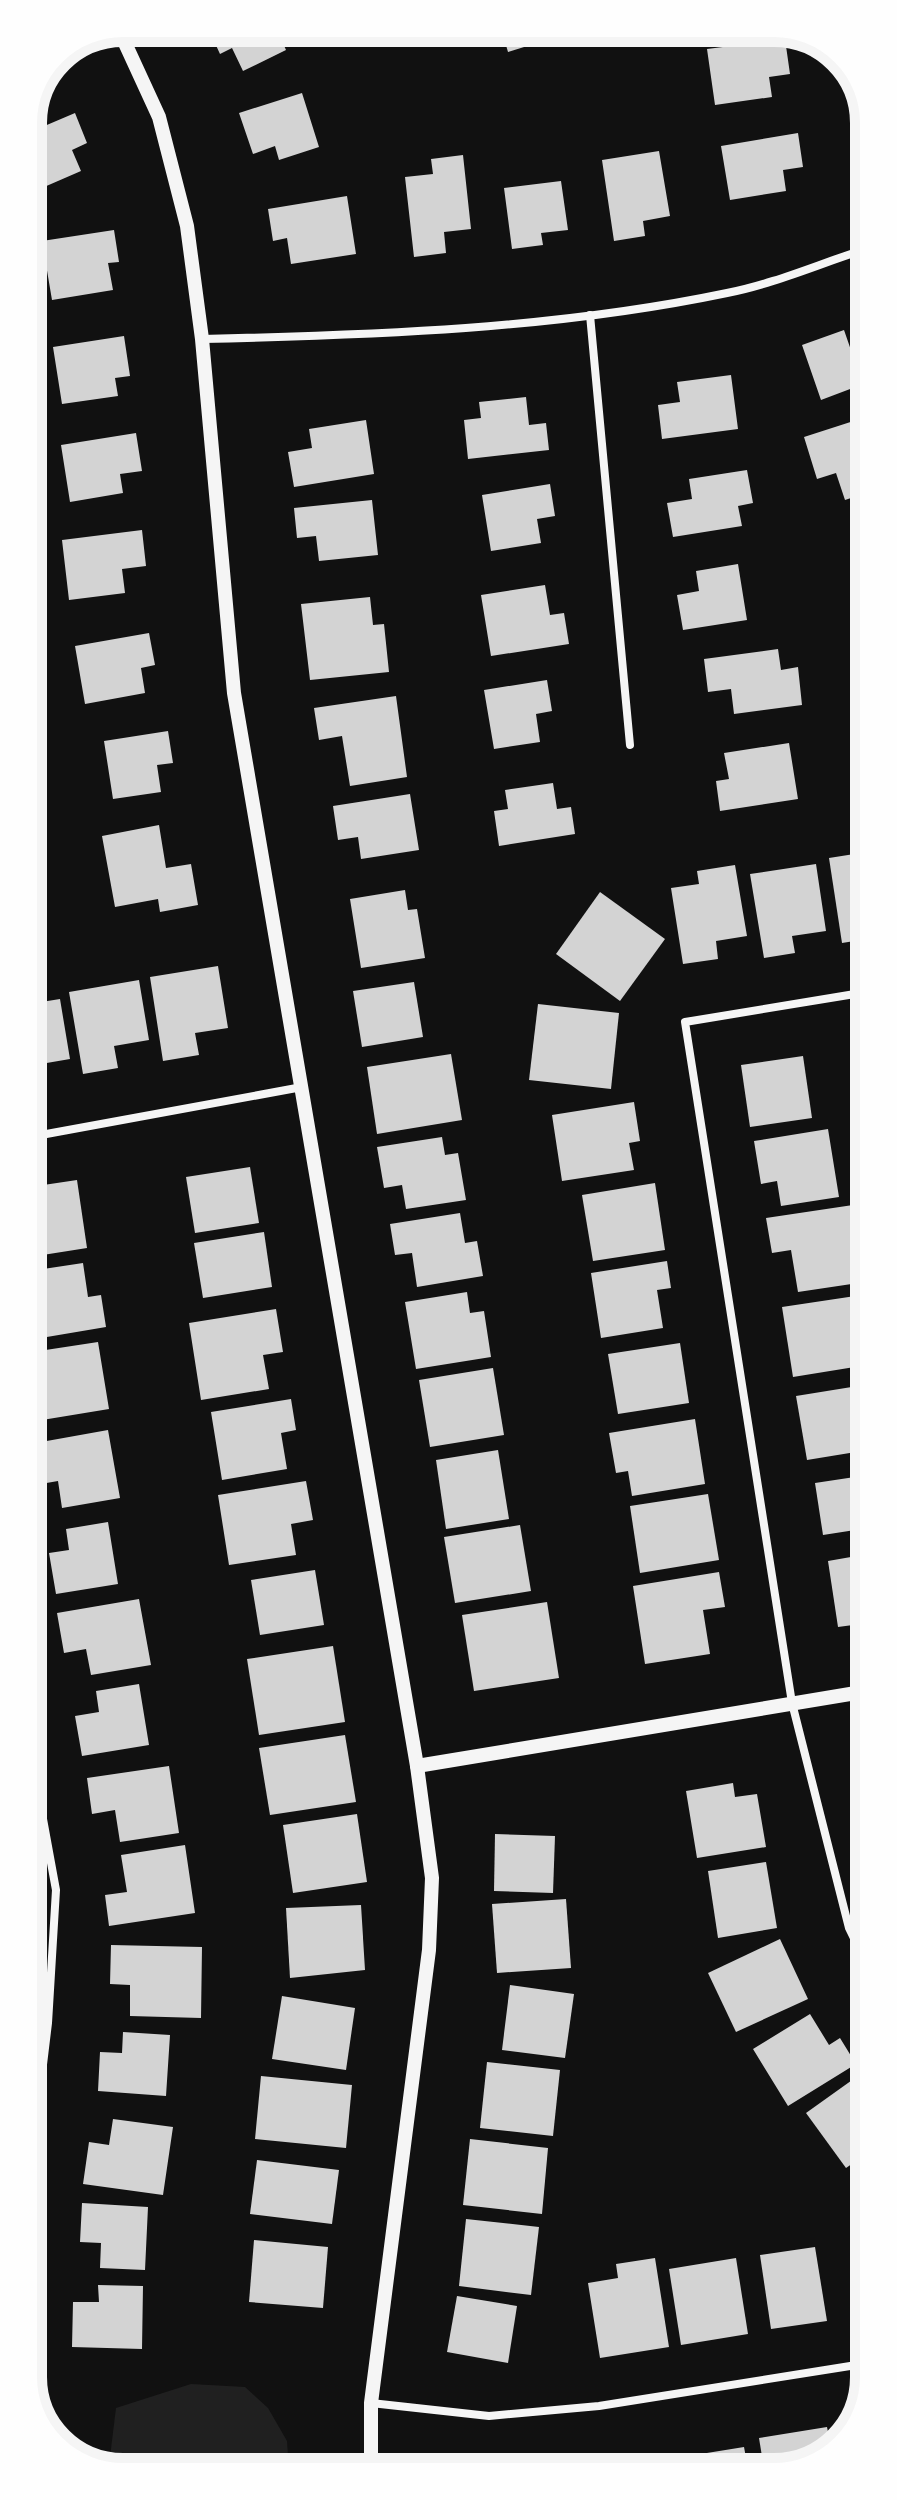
<svg xmlns="http://www.w3.org/2000/svg" width="897" height="2500" viewBox="0 0 897 2500" font-family="Lato,sans-serif">
<rect width="100%" height="100%" fill="#111"/>
<!-- green -->
<path fill="#202020" d="M191 2384 245 2387 268 2408 287 2441 289 2471 117 2472 102 2466 110 2457 116 2408Z"/>
<!-- building -->
<g fill="#d3d3d3">
<path d="M208 28H293L279 34 286 50 243 71 232 48 220 54Z"/>
<path d="M501 28H564L566 34 508 52Z"/>
<path d="M785 39 790 74 769 77 772 97 715 105 707 49Z"/>
<path d="M302 93 319 147 279 160 275 146 253 154 239 113Z"/>
<path d="M75 113 87 143 72 150 81 171 28 194V133Z"/>
<path d="M798 133 803 167 783 170 786 191 730 200 721 146Z"/>
<path d="M659 151 670 216 643 221 645 236 614 241 602 160Z"/>
<path d="M463 155 471 229 444 232 446 253 414 257 405 177 433 174 431 159Z"/>
<path d="M561 181 568 230 541 233 543 245 512 249 504 188Z"/>
<path d="M347 196 356 254 291 264 287 238 273 241 268 209Z"/>
<path d="M114 230 119 262 108 263 113 290 52 300 42 241Z"/>
<path d="M844 330 853 356 866 352V383L821 400 802 345Z"/>
<path d="M124 336 130 376 115 378 118 396 62 404 53 347Z"/>
<path d="M731 375 738 429 662 439 658 405 680 402 677 382Z"/>
<path d="M526 397 529 425 546 423 549 450 468 459 464 420 481 418 479 402Z"/>
<path d="M866 417V493L845 500 836 473 817 479 804 437Z"/>
<path d="M366 420 374 474 294 487 288 452 312 448 309 429Z"/>
<path d="M136 433 142 471 120 474 123 493 70 502 61 445Z"/>
<path d="M747 470 753 503 738 506 742 526 673 537 667 503 692 499 689 479Z"/>
<path d="M550 484 555 516 537 519 541 543 491 551 482 495Z"/>
<path d="M372 500 378 555 319 561 316 536 297 538 294 508Z"/>
<path d="M142 530 146 566 122 569 125 593 69 600 62 540Z"/>
<path d="M866 535V584H865L853 538Z"/>
<path d="M738 564 747 620 683 630 677 595 699 591 696 571Z"/>
<path d="M545 585 550 615 564 613 569 644 491 656 481 595Z"/>
<path d="M370 597 373 625 384 624 389 672 310 680 301 604Z"/>
<path d="M149 633 155 665 141 668 145 693 85 704 75 646Z"/>
<path d="M778 649 781 670 798 667 802 705 734 714 731 689 708 692 704 659Z"/>
<path d="M547 680 552 711 536 714 540 742 494 749 484 690Z"/>
<path d="M396 696 407 777 350 786 342 736 319 740 314 708Z"/>
<path d="M168 731 173 763 157 765 161 792 113 799 104 741Z"/>
<path d="M789 743 798 799 720 811 716 781 729 779 724 753Z"/>
<path d="M553 783 557 809 571 807 575 834 499 846 494 811 508 809 505 790Z"/>
<path d="M410 794 419 850 361 859 358 837 338 840 333 806Z"/>
<path d="M159 825 166 868 191 864 198 905 160 912 158 899 115 907 102 836Z"/>
<path d="M867 852V939L842 943 829 858Z"/>
<path d="M816 864 826 931 792 936 795 953 764 958 750 874Z"/>
<path d="M735 865 747 936 716 941 718 959 683 964 671 888 699 884 697 871Z"/>
<path d="M405 890 408 910 417 909 425 958 361 968 350 899Z"/>
<path d="M600 892 665 939 620 1001 556 954Z"/>
<path d="M218 966 228 1028 195 1033 199 1055 163 1061 150 977Z"/>
<path d="M139 980 149 1040 114 1046 118 1068 83 1074 69 992Z"/>
<path d="M414 982 423 1037 362 1047 353 991Z"/>
<path d="M60 999 70 1059 35 1065 38 1084 30 1085 29 1004Z"/>
<path d="M538 1004 619 1013 611 1089 529 1080Z"/>
<path d="M451 1054 462 1120 377 1134 367 1067Z"/>
<path d="M803 1056 812 1118 750 1127 741 1065Z"/>
<path d="M634 1102 640 1141 629 1143 634 1170 562 1181 552 1115Z"/>
<path d="M828 1129 839 1197 781 1206 777 1181 761 1184 754 1141Z"/>
<path d="M442 1137 445 1155 458 1153 466 1200 406 1209 402 1185 384 1188 377 1147Z"/>
<path d="M250 1167 259 1223 195 1233 186 1177Z"/>
<path d="M77 1180 87 1248 30 1257V1187Z"/>
<path d="M655 1183 665 1250 593 1261 582 1195Z"/>
<path d="M853 1205 865 1282 798 1292 791 1250 772 1253 766 1218Z"/>
<path d="M460 1213 465 1243 477 1241 483 1276 417 1287 412 1253 395 1255 390 1224Z"/>
<path d="M264 1232 272 1287 203 1298 194 1243Z"/>
<path d="M667 1261 671 1288 657 1290 663 1328 601 1338 591 1273Z"/>
<path d="M83 1263 88 1297 101 1295 106 1327 35 1339 30 1308V1271Z"/>
<path d="M467 1292 470 1313 484 1311 491 1357 416 1369 405 1302Z"/>
<path d="M862 1295 867 1365 793 1377 782 1307Z"/>
<path d="M276 1309 283 1352 263 1355 269 1389 201 1400 189 1323Z"/>
<path d="M98 1342 109 1409 30 1422V1379L44 1377 39 1351Z"/>
<path d="M680 1343 689 1403 618 1414 608 1354Z"/>
<path d="M493 1368 504 1435 430 1447 419 1380Z"/>
<path d="M864 1385 868 1450 807 1460 796 1396Z"/>
<path d="M291 1399 296 1430 281 1433 287 1469 222 1480 211 1412Z"/>
<path d="M695 1419 705 1484 632 1496 628 1471 616 1473 609 1433Z"/>
<path d="M108 1430 120 1498 62 1508 58 1481 35 1485 30 1444Z"/>
<path d="M498 1450 509 1519 446 1529 436 1460Z"/>
<path d="M868 1475V1528L823 1535 815 1483Z"/>
<path d="M306 1481 313 1520 291 1524 296 1555 229 1565 218 1495Z"/>
<path d="M708 1494 719 1560 640 1573 630 1506Z"/>
<path d="M108 1522 118 1584 56 1594 49 1553 69 1550 66 1529Z"/>
<path d="M520 1525 531 1591 455 1603 444 1537Z"/>
<path d="M868 1554V1623L838 1627 828 1561Z"/>
<path d="M315 1570 324 1625 260 1635 251 1580Z"/>
<path d="M719 1572 725 1607 703 1610 710 1654 645 1664 633 1586Z"/>
<path d="M139 1599 151 1665 91 1675 86 1649 64 1653 57 1613Z"/>
<path d="M547 1602 559 1678 474 1691 462 1615Z"/>
<path d="M333 1646 345 1722 259 1735 247 1659Z"/>
<path d="M139 1684 149 1745 82 1756 75 1716 99 1712 96 1691Z"/>
<path d="M345 1735 356 1802 270 1815 259 1748Z"/>
<path d="M169 1766 179 1833 120 1842 115 1810 92 1814 87 1778Z"/>
<path d="M733 1783 735 1797 757 1794 766 1847 697 1858 686 1791Z"/>
<path d="M357 1814 367 1882 293 1893 283 1825Z"/>
<path d="M495 1834 555 1836 553 1893 494 1891Z"/>
<path d="M185 1845 195 1913 109 1926 105 1895 127 1892 121 1855Z"/>
<path d="M766 1862 777 1928 718 1938 708 1871Z"/>
<path d="M566 1899 571 1968 497 1973 492 1904Z"/>
<path d="M361 1905 365 1970 290 1978 286 1908Z"/>
<path d="M780 1939 808 1999 736 2032 708 1973Z"/>
<path d="M111 1945 202 1947 201 2018 130 2016V1985L110 1984Z"/>
<path d="M510 1985 574 1994 565 2058 502 2050Z"/>
<path d="M282 1996 355 2008 346 2070 272 2059Z"/>
<path d="M810 2014 829 2045 840 2038 856 2064 788 2106 753 2049Z"/>
<path d="M123 2032 170 2035 166 2096 98 2091 100 2052 122 2053Z"/>
<path d="M487 2062 560 2070 553 2136 480 2128Z"/>
<path d="M261 2076 352 2085 346 2148 255 2139Z"/>
<path d="M855 2078 869 2097V2152L846 2168 806 2113Z"/>
<path d="M113 2119 173 2127 163 2195 83 2184 89 2142 109 2145Z"/>
<path d="M470 2139 548 2148 542 2214 463 2205Z"/>
<path d="M257 2160 339 2170 332 2224 250 2214Z"/>
<path d="M869 2171V2202L855 2179Z"/>
<path d="M82 2203 148 2207 145 2270 100 2268 101 2243 80 2242Z"/>
<path d="M466 2219 539 2227 531 2295 459 2286Z"/>
<path d="M254 2240 328 2247 323 2308 249 2302Z"/>
<path d="M815 2247 827 2321 771 2329 760 2255Z"/>
<path d="M655 2258 669 2347 600 2358 588 2283 618 2278 616 2264Z"/>
<path d="M736 2258 748 2334 681 2345 669 2269Z"/>
<path d="M98 2285 143 2286 142 2349 72 2347 73 2302H99Z"/>
<path d="M457 2296 517 2306 508 2363 447 2352Z"/>
<path d="M855 2418 849 2435 845 2438 842 2420Z"/>
<path d="M827 2427 831 2447 799 2469H764L759 2438Z"/>
<path d="M744 2447 748 2469H677L676 2458Z"/>
<path d="M616 2459 617 2469 591 2470 590 2463Z"/>
</g>
<g fill="none" stroke-linecap="round" stroke-linejoin="round">
<!-- minor -->
<g stroke="#f5f5f5" stroke-width="8">
<path d="M846 68 866 145"/>
<path d="M590 315 630 745"/>
<path d="M202 339C377 335 555 329 727 293 774 284 821 263 866 249"/>
<path d="M867 992 685 1022 792 1703 849 1928 868 1967"/>
<path d="M30 1137 302 1087"/>
<path d="M30 1748 56 1890 48 2023 31 2164"/>
<path d="M371 2403 489 2416 599 2406 869 2363"/>
</g>
<!-- tertiary -->
<g stroke="#f5f5f5" stroke-width="14">
<path d="M119 30 159 117 187 226 202 339 234 693 417 1766 432 1878 429 1950 371 2403V2471"/>
<path d="M417 1766 868 1691"/>
</g>
</g>
<!-- crop -->
<path d="M0 0H897V2500H0ZM123 42H774A81 81 0 0 1 855 123V2377A81 81 0 0 1 774 2458H123A81 81 0 0 1 42 2377V123A81 81 0 0 1 123 42Z" fill="#fefefe" fill-rule="evenodd"/>
<path fill="none" stroke="#f5f5f5" stroke-width="10" d="M123 42H774A81 81 0 0 1 855 123V2377A81 81 0 0 1 774 2458H123A81 81 0 0 1 42 2377V123A81 81 0 0 1 123 42Z"/>
</svg>
